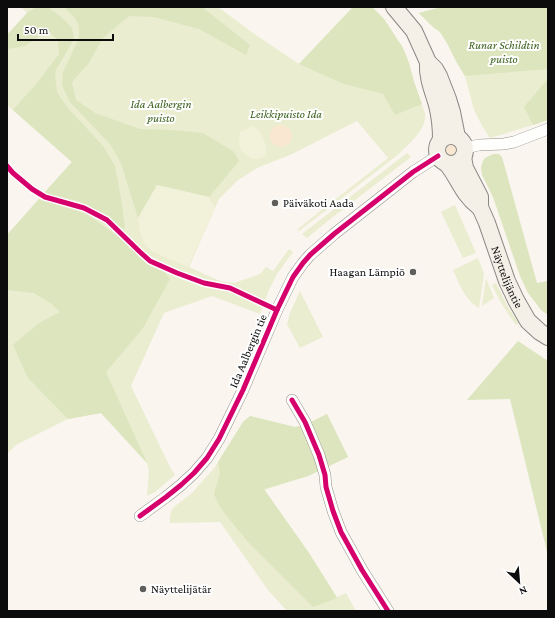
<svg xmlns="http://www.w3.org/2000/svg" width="555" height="618" viewBox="0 0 555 618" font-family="'Crimson Pro',serif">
<rect width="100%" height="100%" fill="#faf5ef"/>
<!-- green -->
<g fill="#eaedd0">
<path d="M21 7H218L253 33 299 64 353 7H372L384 19 403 48 409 63 414 82 425 114C427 130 406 147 395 157L299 231H297L299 228 388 158 357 121 290 155 259 167 238 180 219 199 189 267 220 281 234 283 260 274 266 267 273 271 289 249 293 252 277 274 269 290 260 314 212 296 164 313 131 386 170 467 175 475 155 492 147 496 149 470 147 463 101 413 68 419 16 445 7 454V235L72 162 7 105V35L27 13Z"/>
<path d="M442 7H548V120L533 125 490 138 481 124 474 110 465 76 456 61 447 43 440 32 432 26 419 13Z"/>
<path d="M407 153 411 157 329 220 307 238 302 234Z"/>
<path d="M455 205 476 253 463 258 441 212Z"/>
<path d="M478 258 484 274 479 308C464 299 460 285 453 270Z"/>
<path d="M486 278 494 298 482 306Z"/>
<path d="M496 283 508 307 519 323 516 325C506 312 499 300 492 285Z"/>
<path d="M300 291 323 337 300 348 287 324 290 313Z"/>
<path d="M327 414 348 457 308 476 264 490 309 553 337 597 346 593 356 611H287L268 590 220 522 170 523V518L171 511 174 507 192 493 215 467 243 422 250 416 295 427 307 424Z"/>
</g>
<!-- forest -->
<g fill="#dce5be">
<path d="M66 7H202L250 45 246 55 199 29 154 17 129 16 103 38 88 64 72 82 76 100 95 113 140 129 172 130 203 133 234 152 239 161 209 197 157 185 138 218 121 163 110 144 70 102 62 85 63 72 79 38V25L74 17 66 9Z"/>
<path d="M353 7H372L384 19 403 48 409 63 414 82 422 104 395 115 383 94 344 84 299 64Z"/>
<path d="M442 7H548V69L465 76 456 61 447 43 440 32 432 26 419 13Z"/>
<path d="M35 8H49L60 16 72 28 74 39 56 70 55 75 57 92 67 107 103 146 115 166 122 204 125 230 104 214 78 201 44 193 72 162 13 110 37 83 59 54 58 40 48 31 25 46 7 49V35L27 13Z"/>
<path d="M548 79V120L533 125 524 107Z"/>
<path d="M493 154H499L502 157 537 283 548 281V315L541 310 528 293 520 276 493 197 482 175 481 167 483 161 485 158Z"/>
<path d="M39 199 87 214 120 238 145 262 164 271 170 279 143 328 106 372 147 463 101 413 68 419 28 378 13 345 39 323 60 312 52 304 34 293 7 290V235Z"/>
<path d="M518 341 548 361V556L510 399 467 400Z"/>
<path d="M327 414 348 457 308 476 264 489 309 553 337 598 313 607 248 542 225 514 219 505 214 494 220 473 218 462 243 422 250 416 295 427 307 424Z"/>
</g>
<!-- sand -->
<g fill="#f9e7d1">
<circle cx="281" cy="136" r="11"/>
<circle cx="450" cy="150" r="8"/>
</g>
<!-- pitch -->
<g fill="#f2f2da">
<path d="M252 126 256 127C262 135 268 146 266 155 263 158 258 160 254 159 251 159 250 157 248 156 239 151 238 141 240 132Z"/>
<path d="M157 185 209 197 215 208 188 267 153 252 144 243 140 232 138 218Z"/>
</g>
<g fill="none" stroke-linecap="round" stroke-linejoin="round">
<defs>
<g id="street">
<path d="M465 148 479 145 504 144 514 142 548 129"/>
<path d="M292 400 305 422 319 455 325 475 326 487 333 511 341 532 362 570 388 611"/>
<path d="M140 516 166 497 181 485 194 473 207 458 219 439 243 390 277 310 293 277 303 263 310 255 334 234 413 172 438 156"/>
</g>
<g id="secondary">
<path d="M394 7 414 31 428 62 435 69 439 76 448 99 452 112 457 137"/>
<path d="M428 63C427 78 433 91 437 105 440 117 441 128 441 139"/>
<circle cx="451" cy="150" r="14"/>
<path id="s1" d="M463 157 465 168 480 197V207L487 223 507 281 516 300 528 321 540 332 548 337"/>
<path d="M447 164C458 177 463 195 478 206"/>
</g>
</defs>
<!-- street casing -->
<use href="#street" stroke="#93918e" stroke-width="12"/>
<!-- secondary casing -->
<use href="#secondary" stroke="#8a8885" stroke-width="18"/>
<!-- street -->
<use href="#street" stroke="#fefefd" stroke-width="11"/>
<!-- secondary -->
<use href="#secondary" stroke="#f4f0e8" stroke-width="16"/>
<defs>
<g id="cycleway">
<path d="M7 166 13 173 32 189 45 197 84 208 107 220 140 252 150 261 177 273 204 283 230 288 277 310"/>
<path d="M292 400 305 422 319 455 325 475 326 487 333 511 341 532 362 570 388 611"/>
<path d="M140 516 166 497 181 485 194 473 207 458 219 439 243 390 277 310 293 277 303 263 310 255 334 234 413 172 438 156"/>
</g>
</defs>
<!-- cycleway casing -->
<use href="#cycleway" stroke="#fff" stroke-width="8"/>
<!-- cycleway -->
<use href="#cycleway" stroke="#d6006c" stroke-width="5"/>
</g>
<!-- markers -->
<g fill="#5f5e5b" stroke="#fff" stroke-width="1.5">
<circle cx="275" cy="203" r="4"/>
<circle cx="413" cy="272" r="4"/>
<circle cx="143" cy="589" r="4"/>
</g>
<g text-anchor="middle" stroke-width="4" stroke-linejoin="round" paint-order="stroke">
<!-- park labels -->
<g font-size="12" font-style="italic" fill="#3c611e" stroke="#fff">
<text x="504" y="49">Runar Schildtin<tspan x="504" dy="14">puisto</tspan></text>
<text x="161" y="108">Ida Aalbergin<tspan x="161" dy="14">puisto</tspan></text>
<text x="286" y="118">Leikkipuisto Ida</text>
</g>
<!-- poi labels -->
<g font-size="12" fill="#0c0c0c" stroke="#fff" text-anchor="start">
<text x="283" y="207">Päiväkoti Aada</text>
<text x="405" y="276" text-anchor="end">Haagan Lämpiö</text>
<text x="151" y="593">Näyttelijätär</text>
</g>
<!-- street labels -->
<g font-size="12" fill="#0c0c0c" stroke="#fff">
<text dy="4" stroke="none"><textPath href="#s1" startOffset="129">Näyttelijäntie</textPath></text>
<text transform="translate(248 351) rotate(-67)" y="4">Ida Aalbergin tie</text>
</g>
</g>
<!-- border -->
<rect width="555" height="618" fill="none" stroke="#0c0c0c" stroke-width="16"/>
<!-- north arrow -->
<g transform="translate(519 582) rotate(154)" stroke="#ffffff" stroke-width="3" paint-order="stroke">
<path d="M0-3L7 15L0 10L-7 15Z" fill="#0c0c0c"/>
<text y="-6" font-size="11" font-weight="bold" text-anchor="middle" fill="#0c0c0c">N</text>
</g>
<!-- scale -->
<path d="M18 34v6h95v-6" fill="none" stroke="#0c0c0c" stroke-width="2"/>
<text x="24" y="34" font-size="12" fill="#0c0c0c" stroke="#ffffff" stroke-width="3" paint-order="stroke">50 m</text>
</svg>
